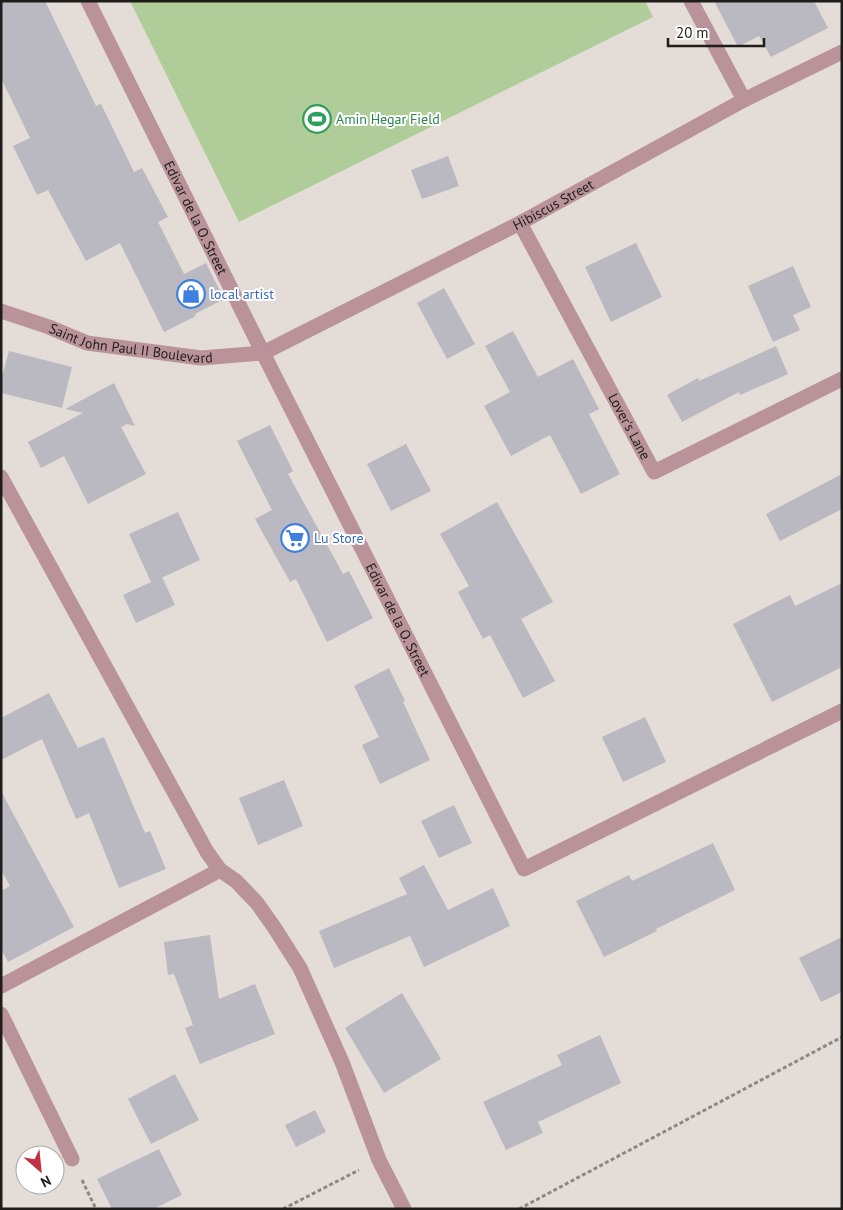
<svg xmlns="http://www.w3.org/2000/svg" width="843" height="1210" viewBox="0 0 843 1210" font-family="'PT Sans',sans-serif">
<rect width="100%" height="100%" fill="#e4ddd7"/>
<!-- pitch -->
<path fill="#b0cd99" d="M130 1H645L653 17 239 222Z"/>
<!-- building -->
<g fill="#bab9c1">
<path d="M1 1H45L96 106 101 104 134 172 142 168 168 217 158 222 184 274 206 263 224 299 195 314 196 316 164 332 120 243 86 261 48 190 37 195 13 146 30 138 1 78Z"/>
<path d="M714 1H814L828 28 771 57 759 36 738 47Z"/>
<path d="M448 156 459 186 422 199 411 170Z"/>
<path d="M636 243 662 297 611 322 585 267Z"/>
<path d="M793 266 811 307 793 315 800 330 773 342 748 286Z"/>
<path d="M444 288 475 344 447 359 417 303Z"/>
<path d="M513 331 538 377 573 359 599 409 589 414 620 474 581 494 550 435 511 456 484 406 510 392 485 346Z"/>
<path d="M776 346 788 374 740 395 739 392 682 422 667 395 698 378 699 381Z"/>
<path d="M9 351 72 367 62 408 1 393V380Z"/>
<path d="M114 383 135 426 127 424 121 427 146 474 88 504 64 456 41 468 28 442 83 413 65 409Z"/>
<path d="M270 425 293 471 288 474 343 574 349 571 373 618 327 642 296 579 290 582 255 519 272 510 237 441Z"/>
<path d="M406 444 431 491 391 511 367 464Z"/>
<path d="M842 474V509L780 541 766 514Z"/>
<path d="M497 502 553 602 521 619 555 681 523 698 490 635 483 639 458 592 469 586 440 534Z"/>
<path d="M178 512 200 560 157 580 162 577 175 605 136 623 123 595 151 582 129 534Z"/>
<path d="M842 583V667L772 702 733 624 790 595 795 606Z"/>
<path d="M389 668 405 701 403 702 430 760 380 784 362 745 379 737 354 686Z"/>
<path d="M49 693 78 748 104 737 145 833 150 831 166 869 119 888 89 813 76 819 42 739 1 760V718Z"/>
<path d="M645 717 666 762 623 782 602 737Z"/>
<path d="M284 780 303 826 258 845 239 798Z"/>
<path d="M1 791 74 927 8 962 1 949V891L10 886 1 870Z"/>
<path d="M454 805 472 843 439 858 421 821Z"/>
<path d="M713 843 735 890 656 929 657 931 604 957 576 901 629 875 632 881Z"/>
<path d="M424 865 448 910 493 888 510 926 424 967 410 936 334 968 319 931 407 894 399 878Z"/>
<path d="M210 935 219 999 255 984 275 1034 200 1064 185 1028 193 1025 174 974 168 975 164 942Z"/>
<path d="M842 937V992L821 1002 799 958Z"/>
<path d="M402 993 441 1059 384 1093 345 1028Z"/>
<path d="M600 1035 621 1083 538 1122 543 1133 506 1150 483 1102 562 1065 557 1055Z"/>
<path d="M175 1074 199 1120 151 1144 128 1099Z"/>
<path d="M315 1110 326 1132 296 1147 285 1125Z"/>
<path d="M159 1149 182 1195 153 1209H112L97 1179Z"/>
</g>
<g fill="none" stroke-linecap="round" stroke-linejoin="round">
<!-- path -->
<g stroke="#8d8884" stroke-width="3" stroke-dasharray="4 2.5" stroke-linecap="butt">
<path d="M82 1180 96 1209"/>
<path d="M283 1209 359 1170"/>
<path d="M519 1209 842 1037"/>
</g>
<!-- minor -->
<g stroke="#b9929a" stroke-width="15">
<path d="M691 1 744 100"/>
<path id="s1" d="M520 223 654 472 842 379"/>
<path id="s2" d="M1 311 49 327 87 343 201 358 263 353 520 223 744 100 842 52"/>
<path d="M1 477 207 852 220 870 236 881 257 903 274 927 300 968 342 1062 379 1160 404 1209"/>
<path d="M1 986 220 870"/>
<path d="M1 1014 72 1159"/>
</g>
<!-- tertiary -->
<path stroke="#b9929a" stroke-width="15" id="s3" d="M88 1 263 353 524 869 842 711"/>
</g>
<!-- icons -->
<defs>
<symbol id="stadium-ring" viewBox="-11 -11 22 22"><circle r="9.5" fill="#fff" stroke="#2e9e5b" stroke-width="1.5"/><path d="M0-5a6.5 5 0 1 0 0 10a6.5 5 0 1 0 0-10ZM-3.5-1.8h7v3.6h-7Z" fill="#2e9e5b"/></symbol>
<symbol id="shop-ring" viewBox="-11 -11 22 22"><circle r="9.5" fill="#fff" stroke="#3f7fe0" stroke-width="1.5"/><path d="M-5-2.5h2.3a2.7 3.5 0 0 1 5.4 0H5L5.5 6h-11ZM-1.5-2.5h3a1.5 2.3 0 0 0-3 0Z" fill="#3f7fe0"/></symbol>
<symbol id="supermarket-ring" viewBox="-11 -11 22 22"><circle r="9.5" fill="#fff" stroke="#3f7fe0" stroke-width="1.5"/><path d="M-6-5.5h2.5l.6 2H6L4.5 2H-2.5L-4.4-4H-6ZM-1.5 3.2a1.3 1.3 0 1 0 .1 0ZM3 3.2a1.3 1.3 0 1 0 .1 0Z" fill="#3f7fe0"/></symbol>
</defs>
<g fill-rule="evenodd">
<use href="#stadium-ring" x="301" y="103" width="32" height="32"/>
<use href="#shop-ring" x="175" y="278" width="32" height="32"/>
<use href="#supermarket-ring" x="279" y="522" width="32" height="32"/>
</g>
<g text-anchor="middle" stroke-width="4" stroke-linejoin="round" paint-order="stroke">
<!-- leisure labels -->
<g font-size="14" fill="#27864d" stroke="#fff" text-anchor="start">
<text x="336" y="124">Amin Hegar Field</text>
</g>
<!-- street labels -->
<g font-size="14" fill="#1f1d1b" stroke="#fff">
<text dy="5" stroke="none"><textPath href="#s2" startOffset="595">Hibiscus Street</textPath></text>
<text dy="5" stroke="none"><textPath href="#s3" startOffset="242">Edivar de la O. Street</textPath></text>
<text dy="5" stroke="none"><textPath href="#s2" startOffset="135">Saint John Paul II Boulevard</textPath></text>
<text dy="5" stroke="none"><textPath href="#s1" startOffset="231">Lover's Lane</textPath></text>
<text dy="5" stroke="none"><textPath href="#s3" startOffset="692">Edivar de la O. Street</textPath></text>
</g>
<!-- shop labels -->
<g font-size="14" fill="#366cbe" stroke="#fff" text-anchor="start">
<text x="210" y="299">local artist</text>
<text x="314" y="543">Lu Store</text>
</g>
</g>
<!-- border -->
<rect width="843" height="1210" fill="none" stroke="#1f1d1b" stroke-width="5"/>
<!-- north arrow -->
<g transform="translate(40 1170) rotate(153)"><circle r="24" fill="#ffffff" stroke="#a5a5a4"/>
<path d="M0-4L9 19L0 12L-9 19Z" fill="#c23143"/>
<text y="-8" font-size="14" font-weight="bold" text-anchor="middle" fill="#1f1d1b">N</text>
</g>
<!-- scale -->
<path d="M668 38v8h96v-8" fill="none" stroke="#1f1d1b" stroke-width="2.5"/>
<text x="676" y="38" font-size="15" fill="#1f1d1b" stroke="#ffffff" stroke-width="4" paint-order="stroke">20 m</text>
</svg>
